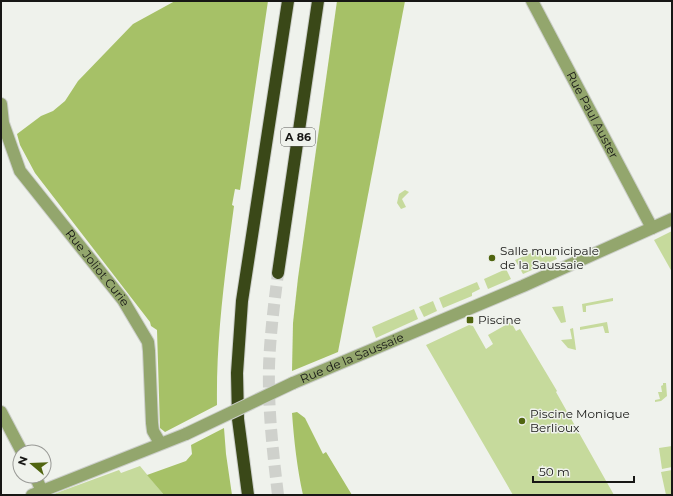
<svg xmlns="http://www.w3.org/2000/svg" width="673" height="496" viewBox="0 0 673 496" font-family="Montserrat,sans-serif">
<rect width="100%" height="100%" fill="#eff2ec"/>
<!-- green -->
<g fill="#c6da9c">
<path d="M405 190 409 192 402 199 406 207 401 209 397 203 399 194Z"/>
<path d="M672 231V272L654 240Z"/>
<path d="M538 250 542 258 553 252 557 259 523 274 515 260Z"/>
<path d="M506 269 511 279 488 289 484 279Z"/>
<path d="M477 282 480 289 472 293V296L443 308 439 298Z"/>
<path d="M613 298V301L586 306V312H583L582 304Z"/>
<path d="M433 301 437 311 424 317 419 307Z"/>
<path d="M563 306 566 322 561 323 552 307Z"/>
<path d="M414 309 418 319 376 338 372 327Z"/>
<path d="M511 322 516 331 520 329 557 391 556 392 614 495H513L426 345 469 325 473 326 486 349 493 344 488 335Z"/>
<path d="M607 322 609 333H605L603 326 580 330V327Z"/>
<path d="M573 328 576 350 568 348 561 340 572 339 570 329Z"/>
<path d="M663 383H666L667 396 661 401 655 402V400L660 399 658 392H662L661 386 663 385Z"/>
<path d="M672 446V467L662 469 659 448Z"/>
<path d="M140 466 164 495H51L119 470 121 473Z"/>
<path d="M672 470V495H666L661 472Z"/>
</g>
<!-- forest -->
<g fill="#a6c167">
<path d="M175 1H268L240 190 235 189 232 205 234 206C225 273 216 338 217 405L165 432 160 428 157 330 151 326 150 322 35 173 20 145 17 134 41 116 53 111 65 101 78 81 133 24Z"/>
<path d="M337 1H405L338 352 292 371 293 323 298 278Z"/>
<path d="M297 412 305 418 323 454 326 452 352 495H303C297 468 294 440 292 413Z"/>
<path d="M224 428 226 454 232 495H164L147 475 186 461 192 454 191 445Z"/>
</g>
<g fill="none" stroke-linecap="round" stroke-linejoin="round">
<!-- highway-tunnel -->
<path stroke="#cfd1cc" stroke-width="12" stroke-dasharray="12 6" stroke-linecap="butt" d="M278 495C273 453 268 410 269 367 270 336 274 305 278 273"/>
<defs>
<g id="minor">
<path id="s1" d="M532 1 652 228"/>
<path id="s2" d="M1 104 3 123 20 171 123 300 148 342 149 351 152 423 153 431 160 443"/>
<path id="s3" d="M293 383 523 286 672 219"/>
<path d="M1 412 22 452"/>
<path d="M35 476 42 491"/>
<path d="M32 495 186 434"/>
</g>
<g id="highway">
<path d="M278 273 318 1"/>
<path d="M248 495 238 419 237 373 242 301 288 1"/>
</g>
</defs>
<!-- minor casing -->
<use href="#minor" stroke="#cccfca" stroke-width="14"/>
<!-- highway casing -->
<use href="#highway" stroke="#cccfca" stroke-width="14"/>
<!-- minor -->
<use href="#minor" stroke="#93a66d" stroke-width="12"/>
<!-- highway -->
<use href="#highway" stroke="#3a4818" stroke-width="12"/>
<defs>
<path id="minor-bridge" d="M186 434 293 383"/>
</defs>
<!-- minor-bridge casing -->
<use href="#minor-bridge" stroke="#cccfca" stroke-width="14" stroke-linecap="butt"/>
<!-- minor-bridge -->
<use href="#minor-bridge" stroke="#93a66d" stroke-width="12"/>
</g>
<!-- markers -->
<g fill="#506510" stroke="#eff2ec" stroke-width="1.5">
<circle cx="492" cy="258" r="4"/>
<rect x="466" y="316" width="8" height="8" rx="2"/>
<circle cx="522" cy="421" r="4"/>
</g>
<g text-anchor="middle" stroke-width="3" stroke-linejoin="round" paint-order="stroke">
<!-- shield labels -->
<rect fill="#eff2ec" stroke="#585956" stroke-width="1" x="281" y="128" width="34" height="18" rx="3"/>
<g font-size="11" font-weight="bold" fill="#171715">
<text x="298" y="141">A 86</text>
</g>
<!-- street labels -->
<g font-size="12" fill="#171715" stroke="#eff2ec">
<text dy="4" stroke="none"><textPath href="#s1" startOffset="129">Rue Paul Auster</textPath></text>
<text dy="4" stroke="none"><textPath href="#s2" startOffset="194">Rue Joliot Curie</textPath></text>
<text dy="4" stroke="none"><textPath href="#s3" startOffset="64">Rue de la Saussaie</textPath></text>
</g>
<!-- poi labels -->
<g font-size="12" fill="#171715" stroke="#eff2ec" text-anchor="start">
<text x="500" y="255">Salle municipale<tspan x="500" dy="14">de la Saussaie</tspan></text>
<text x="478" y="324">Piscine</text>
<text x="530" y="418">Piscine Monique<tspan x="530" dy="14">Berlioux</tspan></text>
</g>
</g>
<!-- border -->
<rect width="673" height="496" fill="none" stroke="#171715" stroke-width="4"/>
<!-- north arrow -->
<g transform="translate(32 464) rotate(289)"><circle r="19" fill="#eff2ec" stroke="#999a96"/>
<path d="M0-3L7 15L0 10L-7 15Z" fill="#506510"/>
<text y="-6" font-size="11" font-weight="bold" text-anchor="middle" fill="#171715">N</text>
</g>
<!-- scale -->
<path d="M533 476v6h101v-6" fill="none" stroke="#171715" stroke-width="2"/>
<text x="539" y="476" font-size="12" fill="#171715" stroke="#eff2ec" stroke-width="3" paint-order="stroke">50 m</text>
</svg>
